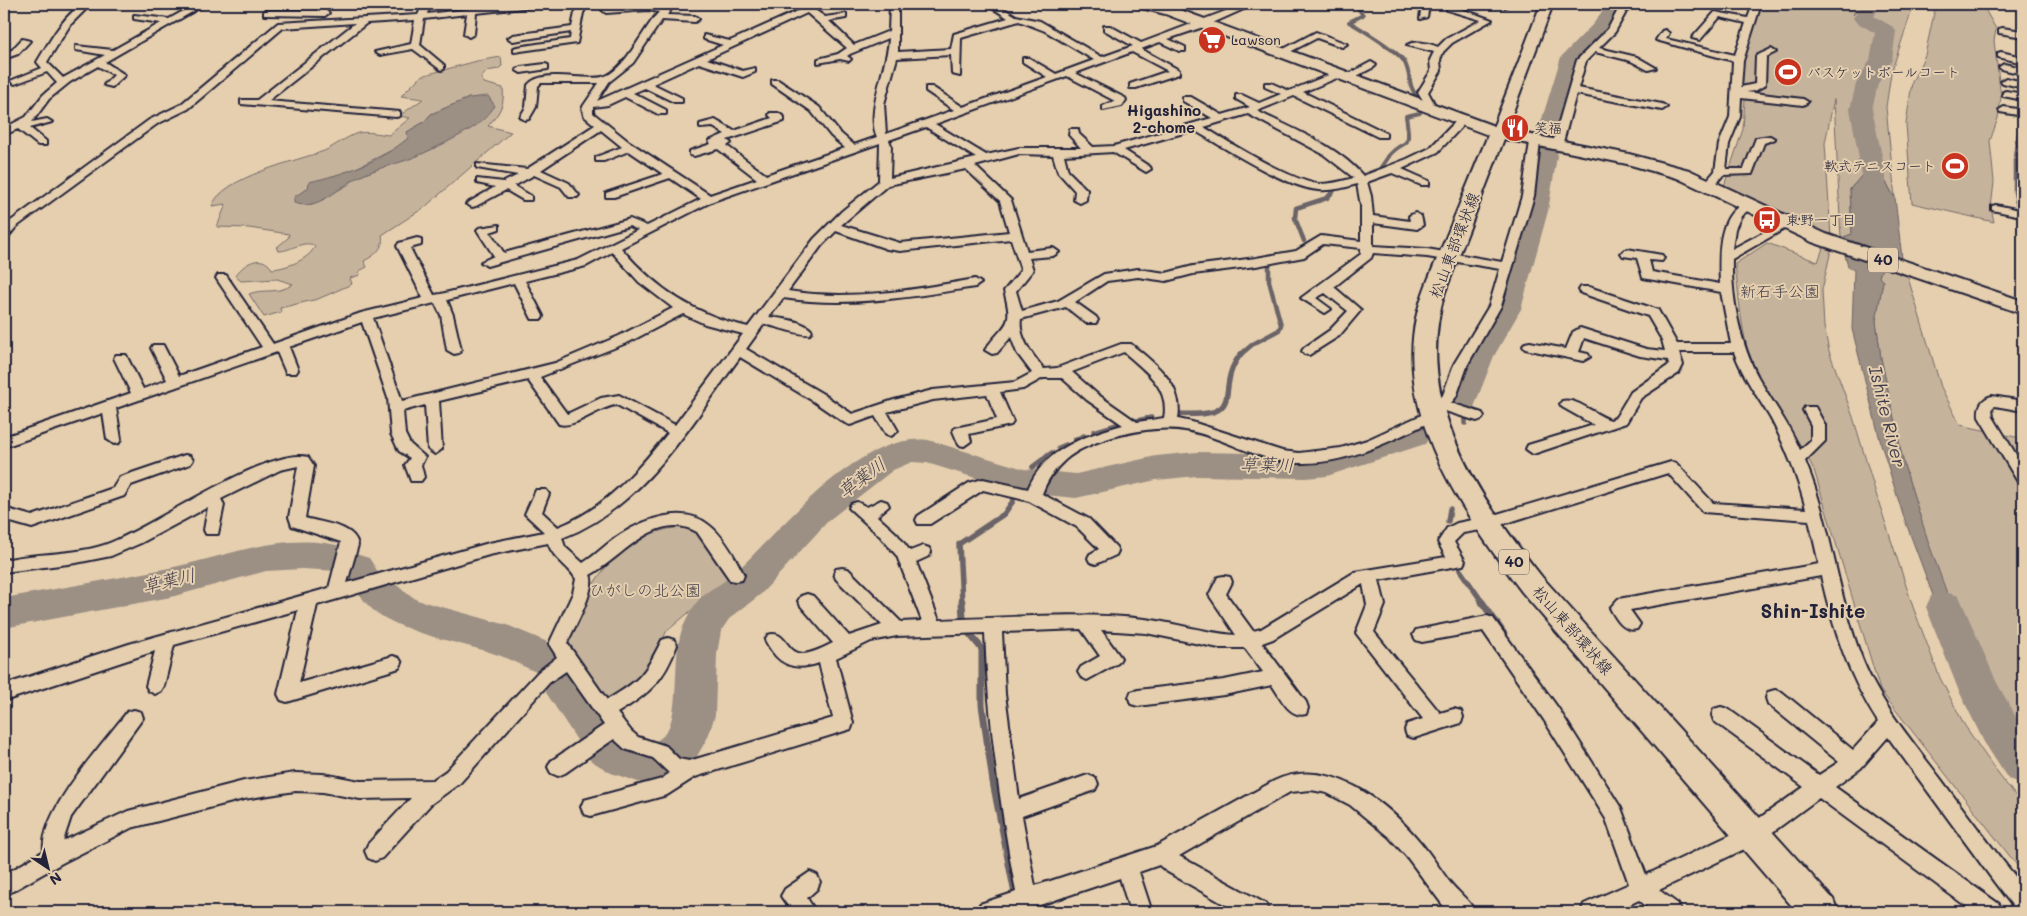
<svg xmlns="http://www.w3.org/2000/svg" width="2027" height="916" viewBox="0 0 2027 916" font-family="Mali,'Klee One',sans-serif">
<rect width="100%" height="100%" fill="#e5cfae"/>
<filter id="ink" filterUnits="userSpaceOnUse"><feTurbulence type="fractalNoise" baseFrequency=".02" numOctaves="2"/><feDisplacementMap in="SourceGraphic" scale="10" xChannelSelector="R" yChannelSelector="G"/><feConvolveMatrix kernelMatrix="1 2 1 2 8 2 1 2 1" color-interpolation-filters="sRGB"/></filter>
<g filter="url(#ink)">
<!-- green -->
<g fill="#c6b39b" stroke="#746a6b" fill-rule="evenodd">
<path d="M1763 4H1858L1853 15 1862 4H1914L1891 73 1886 107 1895 198 1874 161 1873 144 1859 159V165L1863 168 1864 173 1850 189 1852 234 1841 238 1834 99 1825 143 1831 237 1724 186 1743 129 1745 98 1741 80 1742 62 1753 23Z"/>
<path d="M1936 4H1982L1996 29 1994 41 2001 97 1998 118 1990 141 1994 182 1991 208 1994 222 1912 203 1906 124 1912 82 1925 55Z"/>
<path d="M501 57 502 66 498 69 487 71 481 78 484 83 503 88C505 106 499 113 488 126L511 132 425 207 382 235C385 248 374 256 364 261L367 267 359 271 360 275 350 278 352 284 318 299 280 308 281 312 264 317 249 294C263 288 279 295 293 284L277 279 241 281 235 276C243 264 262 252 272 269 286 268 309 260 315 246 304 239 291 251 279 251L276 248 288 238 289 234 249 228 217 227 226 204 212 206C222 177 296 161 324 151 335 146 346 137 358 133 367 131 380 134 389 135L410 118 399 116 423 99 401 96 421 76 477 61ZM469 98 456 136 417 156 395 162 357 177 348 185 310 205 334 176 352 170 396 148 409 138 407 132 424 122 431 114Z"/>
<path d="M1767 243 1818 262 1823 248 1831 250 1822 290 1824 327 1829 351 1853 417 1877 497 1913 607 1940 678 1965 726 1999 775 2023 805V873L1880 690 1814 470C1799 438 1776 412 1760 381 1741 346 1740 303 1735 264Z"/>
<path d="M1902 258 1941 387 1960 425 2020 438 2023 446V778L2000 746 1944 625 1961 649 1904 465 1881 358 1876 321 1883 281 1879 277 1881 270Z"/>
<path d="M680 527 690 529 697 533 730 582 701 602 666 632 652 667 632 686 607 700 563 641C590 587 612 535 680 527Z"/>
</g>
<!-- water -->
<g fill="#9c8f84" stroke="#6b6367">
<path d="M488 96 495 106C491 111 487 117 482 121 469 132 434 149 417 156 399 164 378 167 359 177 339 186 319 212 294 203V197L308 188 309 182C344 174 380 162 408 138L407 132 424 122 431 114 469 98Z"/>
<path d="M1866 138 1873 144 1874 161 1882 167 1881 175 1895 198 1902 258 1881 270 1879 277 1883 281 1876 321 1881 358 1904 465 1929 544 1959 626 1961 650 1944 625 1903 515 1881 444 1852 329 1854 270 1848 267 1841 238 1852 234 1850 189 1864 173 1863 168 1859 165C1860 156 1865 148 1866 138Z"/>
</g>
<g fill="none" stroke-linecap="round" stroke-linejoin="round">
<!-- stream-far3 -->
<g stroke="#6b6367" stroke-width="4">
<path d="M1355 4 1363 15 1349 22C1360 28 1401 53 1405 63 1412 78 1407 86 1419 99"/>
<path d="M2018 136 2022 127"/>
<path d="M2015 156 2017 140"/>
<path d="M1388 157C1405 135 1412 155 1406 116L1420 113"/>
</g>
<!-- stream-far2 -->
<g stroke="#6b6367" stroke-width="4.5">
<path d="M2015 160V192L2019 213"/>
<path d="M1364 175 1380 169 1389 156"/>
<path d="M2021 217 2023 223"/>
<path d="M1304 241 1295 218 1296 208 1327 198 1337 187"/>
<path d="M1240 355 1253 344 1279 330 1281 325 1269 281V264L1275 261"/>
</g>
<!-- stream-far1 -->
<g stroke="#6b6367" stroke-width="5.5">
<path d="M1179 414C1251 418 1212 389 1241 354"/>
<path d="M1465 419V423"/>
<path d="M1137 421 1151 418"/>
<path d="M1094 432 1120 424"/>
<path d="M1075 440 1084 436"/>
<path d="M1059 448 1066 445"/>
<path d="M1033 467 1052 453"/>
<path d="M1019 486 1027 476"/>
<path d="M1448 521 1450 509"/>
<path d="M1460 570 1483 603"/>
<path d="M962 603 959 544 1004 514 1013 501"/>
</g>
<!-- stream -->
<g stroke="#6b6367" stroke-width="7">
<path d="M962 602 963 617"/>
<path d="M1482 602 1504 634"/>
<path d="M969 633 982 649V705L993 782 1014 889"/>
</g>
<!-- river -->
<g fill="#9c8f84" fill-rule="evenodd">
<path d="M1607 4H1627L1608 31 1582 59 1561 135 1557 140 1549 142 1541 140 1537 135 1561 57 1594 23Z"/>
<path d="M1863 4H1881L1874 16 1893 27 1896 31 1892 60 1878 84 1872 109 1886 175V185L1882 190 1873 193 1864 190 1860 185 1862 175 1850 109 1856 84 1870 60 1875 33 1856 22 1853 18Z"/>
<path d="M1546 143 1554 145 1558 150 1548 211 1521 309 1494 356 1472 412 1461 416 1450 412 1445 405 1464 356 1491 309 1522 211 1534 150 1538 145Z"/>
<path d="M1413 425 1425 428 1430 436 1425 444 1327 476 1306 478 1197 476 1156 480 1076 498 1024 493 927 463 912 462 893 470 829 520 761 594 729 619 721 631 717 654 715 715 708 737 693 763 665 780 650 786 611 773 590 760 545 691 539 679 541 674C525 668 511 659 495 654 460 641 372 630 359 591L350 588 339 571 302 569 266 571 171 597 4 628V598C59 588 114 579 169 568 229 556 287 529 348 548L352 555 356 554 369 558 382 578 391 581 417 600 507 625 557 646 563 658 561 663 573 667 620 734 647 746C652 743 659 740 663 736 683 717 670 653 684 625 688 616 695 603 702 596 713 587 726 582 736 572 782 528 859 432 928 440L1024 469 1076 474 1156 456 1197 452 1306 454 1327 452Z"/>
<path d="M1945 592 1959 596 1997 683 2023 730V784L2008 779 1984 742 1958 689 1926 607 1931 596Z"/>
</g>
<defs>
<g id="minor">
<path d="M82 4H91L70 25 47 62 63 78 105 55 76 50V46L113 50 161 23 134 19V15L169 19 196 4H206L105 62 125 75 112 87 104 85 114 75 98 66 70 82 49 99 32 122 47 119 52 122 30 128 46 141V145H38L18 129 4 135V128L26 117 43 95 57 83 47 72 15 84 10 81 42 68 37 62C50 41 61 19 82 4Z"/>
<path d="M423 4H431L427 14 512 4H536L532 7 476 13 474 34 469 37 464 34 467 14 424 19 420 45 444 65V69L441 70 413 49 380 55 375 52 411 44 415 20 367 23 268 101 400 112V116L396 117 241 104V100H257L355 23 283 28 188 109 157 124 16 227 8 237H4V227L8 223 149 120 180 105 278 23 418 15Z"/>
<path d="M580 4H588L583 13 577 43 514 52V48L517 47 570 39 571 32 513 41 508 38 513 35 572 27 575 13Z"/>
<path d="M648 4 663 8 667 4H675L667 15 695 16 699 19 695 22 662 20 633 63 609 82 597 101 723 45 704 39V35L730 41 804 8 805 4H813L812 8 825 17 846 14V18L829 21 854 45 889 31 890 4H898V52L951 49 954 34 1008 18 986 4H996L1016 16 1040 21 1102 57 1133 46 1104 30V26H1110L1141 43 1244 4H1255L1206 26 1168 39 1185 47V51H1179L1160 42 1141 49 1179 70V74L1136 88H1130V84L1168 71 1132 52 1075 73 1125 98 1126 100 1122 106 1103 110V106L1115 101 1067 76 935 124 986 155 1019 148H1081L1069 135 1070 129H1078L1079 134 1093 147 1114 146 1212 118 1183 101V97H1191L1222 115 1250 107 1236 99V95H1242L1259 103 1281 94 1265 87V83H1271L1289 91 1336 72H1342V76L1303 92 1386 133V137H1378L1294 96 1257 111C1292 129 1337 145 1363 176L1407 159 1430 148 1459 118 1468 120 1438 152 1402 169 1429 181V185H1421L1392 173 1367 182 1371 196 1373 216 1410 221 1409 216 1415 213 1421 216 1423 225 1417 229 1373 223V246L1427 249 1502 262 1522 196 1530 142 1535 139 1540 142 1534 196 1501 306 1468 364 1456 397 1451 403 1482 413 1484 416 1482 419 1477 421 1445 411 1438 418C1394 439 1348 465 1298 463 1258 462 1223 436 1185 430 1153 424 1090 438 1065 460 1054 470 1047 480 1042 494L1089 519 1116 547 1118 551 1116 555 1096 564 1090 562 1088 558 1090 554 1099 549 1077 527 1029 501 983 490 930 524H918L916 520 918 516 969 483 983 479 1028 489C1044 449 1084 436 1123 425L1087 400 1062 378H1043L1023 389 1000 392 1013 422 1011 425 969 434 971 441 964 446 959 445 953 431 955 428 997 419 987 394 933 400 887 412 898 431 891 436 886 434 875 416 850 425 845 423 813 401 740 357C691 424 644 507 562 538L565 547 583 563C596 555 607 543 620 535 644 519 684 504 709 525 724 536 736 559 744 575L742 580 736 581 730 580 697 532C656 509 622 558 590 575 597 588 573 630 567 643L607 700C642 679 644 675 662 640L668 638 674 640 677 645C664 681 649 694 617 713L631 731 638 737 666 746 679 759 689 761 833 718 819 663C793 672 778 665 765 640L768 635C786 629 786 654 803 654 813 653 825 647 833 643L801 606 798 601 801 596 807 594 813 596 849 636 882 625 836 579 834 574 836 569 842 568 848 569 901 622 922 621 897 556 880 536 849 508 851 504 857 502 867 507 881 500 887 502 889 506 877 516 897 534 910 551 923 546 929 548 931 552 929 556 916 562 939 620C1007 618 1077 611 1145 619 1176 623 1205 633 1236 635L1209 595 1218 577 1224 576 1230 577 1232 582 1226 594 1253 631 1261 629 1355 572 1446 557 1438 542 1447 528 1457 523 1487 517 1671 462 1676 463 1713 503 1806 509C1798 478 1786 447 1771 419 1758 397 1743 377 1734 352H1679L1683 365 1679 373 1641 398 1626 423 1533 454 1526 449 1528 445 1594 425 1562 407 1560 404 1562 401C1577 397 1596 416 1611 420L1616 417 1631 392 1669 365 1668 360 1640 356 1584 338 1579 352 1588 354 1590 357 1583 361 1525 349 1523 346 1525 343 1530 342 1566 349 1573 332 1580 328 1646 349 1665 351 1662 340 1648 316 1581 293 1579 290 1581 287H1589L1658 310 1677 344H1731L1721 292 1643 278 1637 258 1623 256 1621 253 1627 249 1662 255 1664 258 1662 261 1649 260 1652 272 1720 284C1719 258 1716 210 1749 202L1755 205 1741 216 1735 229 1732 249 1783 222 1787 220 1793 224 1732 259C1731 298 1740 343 1758 377 1772 402 1789 424 1800 450L1811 440V425L1803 410 1805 407H1815L1825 425V441L1805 461C1832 525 1837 596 1863 661 1880 703 1912 741 1940 778 1967 814 1994 851 2023 886V912L2015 909 1995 883 1888 737 1861 768 1835 787 1999 904 2002 912H1974L1819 798 1759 842 1659 890 1678 904 1681 912H1653L1639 900 1614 912H1581L1584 904 1629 884 1606 819 1544 720 1483 631 1422 642 1416 640 1413 635 1416 630 1487 616 1493 618 1558 708 1621 808 1646 875 1745 828 1804 787 1714 721 1712 715 1714 709 1721 707 1728 709 1819 775 1839 762 1768 704 1766 698 1768 692 1775 690 1782 692 1853 750 1878 722C1849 677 1833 629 1821 576L1630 610 1640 624 1637 629C1624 633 1616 619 1610 608L1618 599 1819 564 1809 520 1703 512 1668 473 1487 529 1463 533 1454 542 1465 561 1463 565 1379 580 1385 605 1374 632 1440 713 1454 709 1461 711 1463 717 1461 723 1414 738 1407 736 1405 730 1407 724 1423 719 1356 633 1367 605 1363 584 1273 639 1262 643 1306 702 1308 708 1306 714C1289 719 1280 696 1272 685L1224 695 1138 706 1131 704 1129 698 1131 692 1138 690 1224 680 1263 672 1245 648H1219L1146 633 1101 630 1121 658 1118 663 1087 680 1081 677 1078 672 1081 667 1100 656 1081 629 1002 632 1005 694 1019 799 1088 775 1095 778 1098 784 1095 790 1022 816 1035 886 1157 846 1274 781C1329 755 1387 802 1421 843 1431 855 1439 868 1448 880 1456 891 1470 900 1475 912H1448L1407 857 1389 837 1350 805 1327 793 1311 790 1290 792 1179 856 1266 904 1269 912H1238L1166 871 1159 865 1139 872 1152 912H1130L1120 878 1019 912H977L980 904 1016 892C1000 806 988 720 985 633L897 636 871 641 836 658 853 723 851 729 695 777 667 795 591 816 584 814 581 807 584 800 662 779 669 773 653 758 625 749 614 739 565 773 558 776 551 773 548 767 551 761 604 725 566 671 550 682 460 783 431 804 382 858 375 861 368 858 365 851 368 844 411 798 360 799 323 792 295 791 244 799 131 828 62 863 4 896V875L44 851C39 812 103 744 127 712L134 710 141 712 143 718 71 817 63 841 128 811 244 781 295 773 323 774 360 781 433 780 446 771 538 672 557 657 549 644 573 593 576 579C568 565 553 559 548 543L489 555 317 605 299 683 393 656 399 658 402 663 399 668 393 670 287 702 281 700 278 694 298 610 174 645 164 686 161 691 155 694 149 691 146 686 155 651 4 701V685L129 644 329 588 341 542 292 526 289 517 298 466 280 470 221 499 224 505 218 534H206L204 530 208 507 141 543 111 556 76 563 4 572V560C39 552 78 556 112 542 155 525 269 446 308 457L314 466 305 518C322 523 355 525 358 545L347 583 489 543 544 532 525 514 536 490H546L549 494 542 512 558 527C605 509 637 471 668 433L617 405C599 406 575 429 559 424L528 380 439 401 442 449 435 454 428 449 425 405 403 411 405 434 410 444 425 457 421 465 424 477 421 481H411L405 465 410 458 399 451 391 434 388 398 362 322 289 347 298 370 296 373H286L277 352 116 408 121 439 119 443 114 444 107 439 103 413 4 447V437L131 393 114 358 116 355H126L143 389 167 380 151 348 153 345H163L179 376 262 347 216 278 218 275H226L273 344 361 313 423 298 397 246 399 243 417 238 421 239V245L410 248 434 295 441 294 578 260 638 230 629 226 487 266 481 262 494 256 477 230 479 228 499 225V229L490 232 504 253 630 219 647 226 701 199 670 178 614 197H606V193L663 174 629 151 604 161H596V157L622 147 601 130 541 170 569 183 579 195 577 197H569L561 187 534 175 514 186 531 196V200H523L506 190 476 206 472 207 466 204 495 187 477 183V179L504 182 518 175 477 168V164L527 169 595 125 584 116 582 108 599 83H541L538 86 536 107 529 119 525 120 520 117 526 107 528 85C542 68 582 81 602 77 624 73 644 27 659 12L648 10 606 13 602 10 606 7ZM807 13 847 48 838 54 818 59V63L840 59 849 61 851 59 847 56 850 54 889 38C888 66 865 112 877 137L854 145 839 132 819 107 778 80H772V84L811 111 831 136 845 148 766 175 727 146 731 143 727 140 784 121V117L778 113H770L769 115 772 118 734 131 715 120 700 124V128L713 127 725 134 709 141 711 144 690 151V155L694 156 718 149 757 179 710 195 628 141 593 113V107L608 105 625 97 658 114H666V110L633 93 645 88 674 102H682V98L653 84 699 63 743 77 755 72V68L743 71 707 59ZM1019 21 1045 31 1094 60 1056 74 1029 58H1023V62L1047 77 963 107 932 87H926V91L954 110 886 134 884 104 897 58 951 55 952 74 960 76 961 38ZM1248 114 1323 154 1354 178C1342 181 1331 184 1319 184 1293 182 1228 142 1204 127ZM926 127 976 158 890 178 891 145 889 140ZM1194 130C1223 147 1286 188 1319 190 1331 191 1344 188 1357 184L1361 206V241L1321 236 1296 251 1256 258 1193 266 1166 273 1138 269 1104 274 1058 301 1022 311 1016 291 1033 270 1029 258 1053 256 1059 252 1053 248 1027 251 1011 200 975 166 1019 154 1053 155 1058 172 1075 191 1074 200 1080 203 1086 200 1087 190 1068 171 1064 155 1113 152 1146 172 1151 169 1150 167 1124 150ZM880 143 879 181 842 211 814 239 748 327C695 315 656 289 621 248L713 201ZM966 169 1000 201 1009 232 900 243 841 225 888 185ZM836 231 887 249 900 251 1011 239 1021 270 1004 291C1015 329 1004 322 985 350L992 354 997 353 1011 337 1017 353 1032 373 1015 382 933 390 894 400 852 414 823 394 746 349 764 324C774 326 803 336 810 334L812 331C803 320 783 319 769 317L783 298C848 308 911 297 975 287L981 283 975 279C913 290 851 301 788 291L822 245ZM1323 244 1361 248V254L1301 298 1325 313 1331 309 1316 298 1325 293 1348 311 1330 330 1304 348 1302 351 1304 354 1309 355 1339 336 1361 310 1334 287 1371 258 1373 253 1427 257 1500 269 1489 306 1454 364 1443 395 1428 412 1367 440 1341 448 1299 453 1282 451 1192 422 1178 419C1184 384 1155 364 1131 344H1121L1057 368 1044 369C1033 356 1018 337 1021 319L1066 307 1086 323H1096L1098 320 1096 317 1075 302 1107 281 1138 277 1166 281 1193 274 1256 266 1304 257ZM612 252 639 282 673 308 619 336 555 363 402 401 373 318 435 303 441 315 447 350 454 354 459 353 461 350 453 315 447 300 514 283 532 319H542L543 316 525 281 586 266ZM683 314 705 324 743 334 675 425 619 395 601 398 567 414 540 377 629 342ZM1124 352C1145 371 1170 387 1164 418L1137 422 1097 394 1072 372Z"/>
<path d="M1403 4 1429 6 1427 17 1420 19 1421 10Z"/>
<path d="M1501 4H1510L1505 7Z"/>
<path d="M1626 4H1636L1626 12 1615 32 1599 48 1637 57 1656 68 1648 70 1631 61 1595 52 1586 61 1578 88 1662 104 1667 107 1662 110 1576 94 1562 146 1557 149 1553 148 1552 146 1577 60 1608 29 1619 8Z"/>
<path d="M1753 4H1761L1743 61 1741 87 1755 84 1756 56 1771 49 1776 52 1766 57 1765 85 1755 91 1746 92 1803 99 1808 102 1803 105 1741 98 1740 117 1729 144 1726 169H1744L1756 138 1770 136 1775 139 1764 143 1752 174 1723 175 1713 187H1705L1703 185 1715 171 1719 144 1730 117 1733 61 1656 40 1662 31 1665 30 1669 33 1666 39 1735 55 1746 23 1720 17 1700 40 1692 38 1715 12 1748 18Z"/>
<path d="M1447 6H1453L1492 20 1452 43 1443 52 1440 60 1441 71 1428 92 1434 103 1425 109 1420 106 1424 102 1418 92 1431 71 1430 60 1434 52 1407 45C1415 40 1429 43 1438 47L1446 39 1481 20 1447 10Z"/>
<path d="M267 10H325L329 13 325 16 264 15V11Z"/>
<path d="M2002 28 2023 31V37L1999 33V29Z"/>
<path d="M1316 32 1347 44 1342 47 1317 38 1284 55 1276 53Z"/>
<path d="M22 39 30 41 18 54 4 59V53L12 50Z"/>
<path d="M2001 52 2022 57 2023 60 2019 62 1998 57V53Z"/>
<path d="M1371 62 1376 65 1374 67 1351 79 1343 77Z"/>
<path d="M545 64 548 65V69L521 73 516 70 521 67Z"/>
<path d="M2004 64 2023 68V74L2001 69 1999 67Z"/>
<path d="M2006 78 2023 82V88L2003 83 2001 81Z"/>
<path d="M2006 91 2023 94V100L2003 96V92Z"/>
<path d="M2004 107 2023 110V116L2000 112 1999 110Z"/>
<path d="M1996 205 2020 210 2022 212 2016 215 1992 210V206Z"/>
<path d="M1992 396 2023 401V411L1995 406 1992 408 1993 417 2023 466V483L2018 482 1979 417C1978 406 1981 399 1992 396Z"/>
<path d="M185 455 190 456 193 460 190 464 131 485 124 496 32 528 4 520V508L32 516 113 488 120 477Z"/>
<path d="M810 872 817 875 820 882 817 889 807 898 816 912H792L781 896 785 889Z"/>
</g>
<path id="tertiary" d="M1541 4H1553L1505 133 1503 136H1493L1491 133Z"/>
<path id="primary" d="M1136 4H1159L1175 8 1502 129 1629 154 1689 170 1826 234 2023 301V314L1812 242 1677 178 1627 164 1504 139 1445 292C1412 401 1477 495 1542 577L1833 899 1838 912H1797L1522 592C1466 517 1395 418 1416 318 1422 291 1434 266 1445 240 1459 205 1474 170 1488 135L1165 14 1138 7Z"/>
</defs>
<!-- minor casing -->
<use href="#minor" stroke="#22223b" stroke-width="4"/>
<!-- tertiary casing -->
<use href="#tertiary" stroke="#22223b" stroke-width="4"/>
<!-- primary casing -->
<use href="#primary" stroke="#22223b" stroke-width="4"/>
<!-- minor -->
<use href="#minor" fill="#e5cfae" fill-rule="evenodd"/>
<!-- tertiary -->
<use href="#tertiary" fill="#e5cfae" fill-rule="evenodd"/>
<!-- primary -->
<use href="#primary" fill="#e5cfae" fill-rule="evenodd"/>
</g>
</g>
<!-- icons -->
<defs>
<symbol id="supermarket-disc" viewBox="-11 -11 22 22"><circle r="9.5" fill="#c8321e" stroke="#e5cfae"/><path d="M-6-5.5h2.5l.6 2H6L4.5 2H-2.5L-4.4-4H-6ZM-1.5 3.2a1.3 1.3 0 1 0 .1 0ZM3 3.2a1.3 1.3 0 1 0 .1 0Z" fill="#fff"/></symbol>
<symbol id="stadium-disc" viewBox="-11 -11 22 22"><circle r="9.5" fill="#c8321e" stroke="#e5cfae"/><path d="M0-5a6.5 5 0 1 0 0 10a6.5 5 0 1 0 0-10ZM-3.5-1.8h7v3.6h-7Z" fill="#fff"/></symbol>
<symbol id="restaurant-disc" viewBox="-11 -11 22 22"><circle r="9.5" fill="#c8321e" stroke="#e5cfae"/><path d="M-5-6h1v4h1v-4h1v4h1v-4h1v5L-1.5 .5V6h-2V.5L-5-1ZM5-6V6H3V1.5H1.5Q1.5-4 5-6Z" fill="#fff"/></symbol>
<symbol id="bus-disc" viewBox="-11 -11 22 22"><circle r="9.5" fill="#c8321e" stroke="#e5cfae"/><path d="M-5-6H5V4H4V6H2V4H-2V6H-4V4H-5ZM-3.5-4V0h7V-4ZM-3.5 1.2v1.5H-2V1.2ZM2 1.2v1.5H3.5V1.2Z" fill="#fff"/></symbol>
</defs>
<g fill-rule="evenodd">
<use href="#supermarket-disc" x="1196" y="24" width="32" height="32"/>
<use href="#stadium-disc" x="1772" y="56" width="32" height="32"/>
<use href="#restaurant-disc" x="1499" y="112" width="32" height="32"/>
<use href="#stadium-disc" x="1939" y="150" width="32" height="32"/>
<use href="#bus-disc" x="1751" y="204" width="32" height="32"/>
</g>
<g text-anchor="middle" stroke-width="4" stroke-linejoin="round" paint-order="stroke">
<!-- far-poi labels -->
<g font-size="14" fill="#22223b" stroke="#e5cfae" text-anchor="start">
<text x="1231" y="45">Lawson</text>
<text x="1807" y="77">バスケットボールコート</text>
<text x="1534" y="133">笑福</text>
<text x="1936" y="171" text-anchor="end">軟式テニスコート</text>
<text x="1786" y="225">東野一丁目</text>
</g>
<!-- far-neighbourhood labels -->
<g font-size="15" font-weight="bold" fill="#22223b" stroke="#e5cfae">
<text x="1164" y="116">Higashino<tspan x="1164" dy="17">2-chome</tspan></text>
</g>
<!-- shield labels -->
<g fill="#e5cfae" stroke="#5c565e" stroke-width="1">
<rect x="1868" y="247.5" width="30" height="25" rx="4"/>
<rect x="1499" y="549.5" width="30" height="25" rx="4"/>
</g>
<g font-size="15" font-weight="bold" fill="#22223b">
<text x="1883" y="265">40</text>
<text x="1514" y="567">40</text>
</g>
<!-- street labels -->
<g font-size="16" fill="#22223b" stroke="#e5cfae">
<text transform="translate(1454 245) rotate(-69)" y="6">松山東部環状線</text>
<text transform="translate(1573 630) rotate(49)" y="6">松山東部環状線</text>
</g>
<!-- park labels -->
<g font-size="16" fill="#433f4e" stroke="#e5cfae">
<text x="1780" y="297">新石手公園</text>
<text x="645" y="596">ひがしの北公園</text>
</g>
<!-- water labels -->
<g font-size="18" font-style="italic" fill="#403d4d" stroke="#e5cfae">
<text transform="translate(1887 417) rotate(76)" y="6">Ishite River</text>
<text transform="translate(1267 465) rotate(1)" y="6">草葉川</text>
<text transform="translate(862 478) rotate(-36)" y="6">草葉川</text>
<text transform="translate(169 581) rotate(-13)" y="6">草葉川</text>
</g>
<!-- quarter labels -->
<g font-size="19" font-weight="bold" fill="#22223b" stroke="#e5cfae">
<text x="1813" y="618">Shin-Ishite</text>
</g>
</g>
<!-- margin -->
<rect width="2027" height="916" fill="none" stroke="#e5cfae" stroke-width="20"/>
<rect x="10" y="10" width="2007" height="896" fill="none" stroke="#22223b" stroke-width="2" filter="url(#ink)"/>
<!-- north arrow -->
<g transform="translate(48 868) rotate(145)" stroke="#e5cfae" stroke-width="4" paint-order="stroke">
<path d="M0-4L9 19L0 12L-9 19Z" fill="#22223b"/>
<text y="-8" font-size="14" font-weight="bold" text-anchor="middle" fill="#22223b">N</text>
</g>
</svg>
